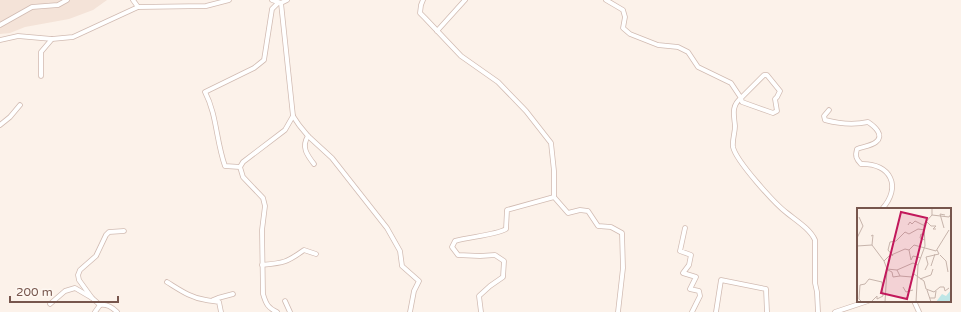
<svg xmlns="http://www.w3.org/2000/svg" width="961" height="312" font-family="'Varela Round',sans-serif">
  <style>
    .residential { fill: #f4e3d8 }
    .lines { fill: none; stroke-linecap: round; stroke-linejoin: round }
    .minor-casing { stroke: #d1bbb2; stroke-width: 5.5 }
    .minor { stroke: #fff; stroke-width: 4 }
    .inset-road { fill: none; stroke: #c7b4ab; stroke-width: 1 }
    .view { fill: #c2185b; fill-opacity: 0.15; stroke: #c2185b; stroke-width: 2 }
    .inset-edge { fill: none; stroke: #77564d; stroke-width: 2 }
  </style>
  <rect width="100%" height="100%" fill="#fcf2ea"/>
  <!-- residential -->
  <path class="residential" d="M 0,0 L 107,0 L 93,10 L 69,19 L 25,27 L 10,33 L 0,34 Z"/>
  <g class="lines">
    <defs>
      <g id="minor">
        <path d="M 133,0 L 138,7"/>
        <path d="M 272,0 L 281,3 L 287,0"/>
        <path d="M 423,0 L 421,5 L 420,13 L 425,18 L 461,56 L 498,82 L 526,111 L 551,143 L 554,171 L 554,197 L 568,213 L 580,210 L 588,211 L 598,226 L 611,227 L 622,233 L 623,268 L 618,312"/>
        <path d="M 606,0 L 623,10 L 625,17 L 623,28 L 630,34 L 658,45 L 678,47 L 688,52 L 698,67 L 731,83 L 741,98 C 731,106 734,115 735,126 C 735,133 732,140 733,147 C 736,161 775,204 787,213 C 797,221 810,229 815,240 L 815,283 L 817,292 L 818,312"/>
        <path d="M 281,3 L 293,116 L 299,125 L 308,136 L 332,158 L 387,228 L 400,251 L 402,266 L 419,281 L 414,291 L 410,312"/>
        <path d="M 0,25 L 32,7 L 58,5 L 67,0"/>
        <path d="M 437,31 L 465,0"/>
        <path d="M 0,40 L 18,36 L 52,39 L 73,37 L 138,7 L 206,6 L 229,0"/>
        <path d="M 764,75 L 767,75 L 780,91 L 777,97 L 775,99 L 777,111 L 773,113 L 742,102 L 741,98 Z"/>
        <path d="M 41,76 L 41,52 L 52,39"/>
        <path d="M 829,110 L 824,116 L 825,120 C 840,124 854,125 868,122 C 874,126 885,135 876,142 C 871,146 862,147 857,149 C 855,156 856,159 861,164 C 891,163 902,187 882,209"/>
        <path d="M 0,125 L 10,117 L 20,105"/>
        <path d="M 308,136 C 301,147 307,155 314,164"/>
        <path d="M 240,167 L 225,166 C 216,141 217,115 205,92 L 254,68 L 264,60 L 272,9 L 278,3"/>
        <path d="M 685,228 L 680,251 L 691,255 L 689,265 L 683,273 L 696,277 L 690,289 L 699,291 L 700,296 L 692,312"/>
        <path d="M 262,265 C 283,263 286,263 304,250 L 316,254"/>
        <path d="M 167,282 C 180,290 191,298 206,300 C 210,301 214,301 219,302 L 221,312"/>
        <path d="M 213,300 L 218,298 L 233,294"/>
        <path d="M 285,301 L 290,312"/>
        <path d="M 914,301 L 919,312"/>
        <path d="M 50,304 L 65,291 L 75,288 L 92,298"/>
        <path d="M 95,312 L 100,305"/>
        <path d="M 117,312 C 112,307 107,304 100,305 L 92,298 L 79,280 L 78,275 L 80,270 L 96,256 L 106,235 L 109,232 L 124,231"/>
        <path d="M 277,312 C 268,308 266,304 263,294 L 262,230 L 265,206 L 263,198 L 243,177 L 240,167 L 243,162 L 285,130 L 293,116"/>
        <path d="M 481,312 L 479,296 L 490,286 L 503,277 L 504,261 L 495,255 L 480,256 L 458,255 L 452,247 L 455,241 C 468,237 496,235 506,229 L 507,210 L 554,197"/>
        <path d="M 716,312 L 721,280 L 766,289 L 767,312"/>
        <path d="M 835,312 L 868,301"/>
      </g>
    </defs>
    <!-- minor casing -->
    <use href="#minor" class="minor-casing"/>
    <!-- minor -->
    <use href="#minor" class="minor"/>
  </g>
  <!-- overview -->
  <g transform="translate(857 208)">
    <rect width="94" height="94" fill="#fcf2ea"/>
    <path d="M 94,82 L 94,94 L 79,94 L 85,86 L 89,88 Z" fill="#bee6e6"/>
    <path class="inset-road" d="M 75,7 L 92,9 L 94,6M 70,14 L 74,18 L 79,18 L 76,21 L 79,21M 51,17 L 53,14 L 55,16 L 58,13 L 68,18M 87,20 L 83,6 L 88,7M 67,27 L 64,26 L 63,30 L 68,32M 14,28 L 16,27 L 15,37M 0,30 L 6,18 L 2,9M 0,38 L 15,37 L 27,53 L 32,48 L 48,41 L 52,42 L 57,37 L 79,43 L 92,22M 52,42 L 54,52 L 56,48 L 64,50M 83,47 L 89,53 L 91,64M 36,48 L 31,42 L 33,34 L 39,33 L 48,24 L 52,26 L 61,21 L 68,22M 27,53 L 30,61 L 28,94M 74,58 L 78,46M 30,61 L 40,62 L 56,55 L 61,57M 31,62 L 35,64 L 36,69 L 43,68M 40,62 L 43,68 L 55,69 L 57,66 L 67,73 L 69,81 L 77,84 L 83,79 L 87,79 L 88,83 L 92,80M 68,62 L 71,56 L 69,49 L 82,46 L 80,42M 63,71 L 74,67 L 76,61M 46,79 L 49,84 L 56,82M 70,82 L 74,94M 73,90 L 78,90 L 79,83M 5,94 L 2,91 L 3,77 L 8,76 L 12,71 L 25,74M 14,94 L 20,88 L 20,91 L 26,88 L 25,74M 59,94 L 61,57 L 68,38 L 67,16 L 75,7 L 75,0"/>
    <path class="view" d="M 44,4 L 70,10 L 50,91 L 24,85 Z"/>
    <rect width="94" height="94" class="inset-edge"/>
  </g>
  <!-- scale -->
  <path d="M10 296v6h108v-6" fill="none" stroke="#77564d" stroke-width="2"/>
  <text x="16" y="296" font-size="12" fill="#77564d" stroke="#fef7f1" stroke-width="3" paint-order="stroke">200 m</text>
</svg>
